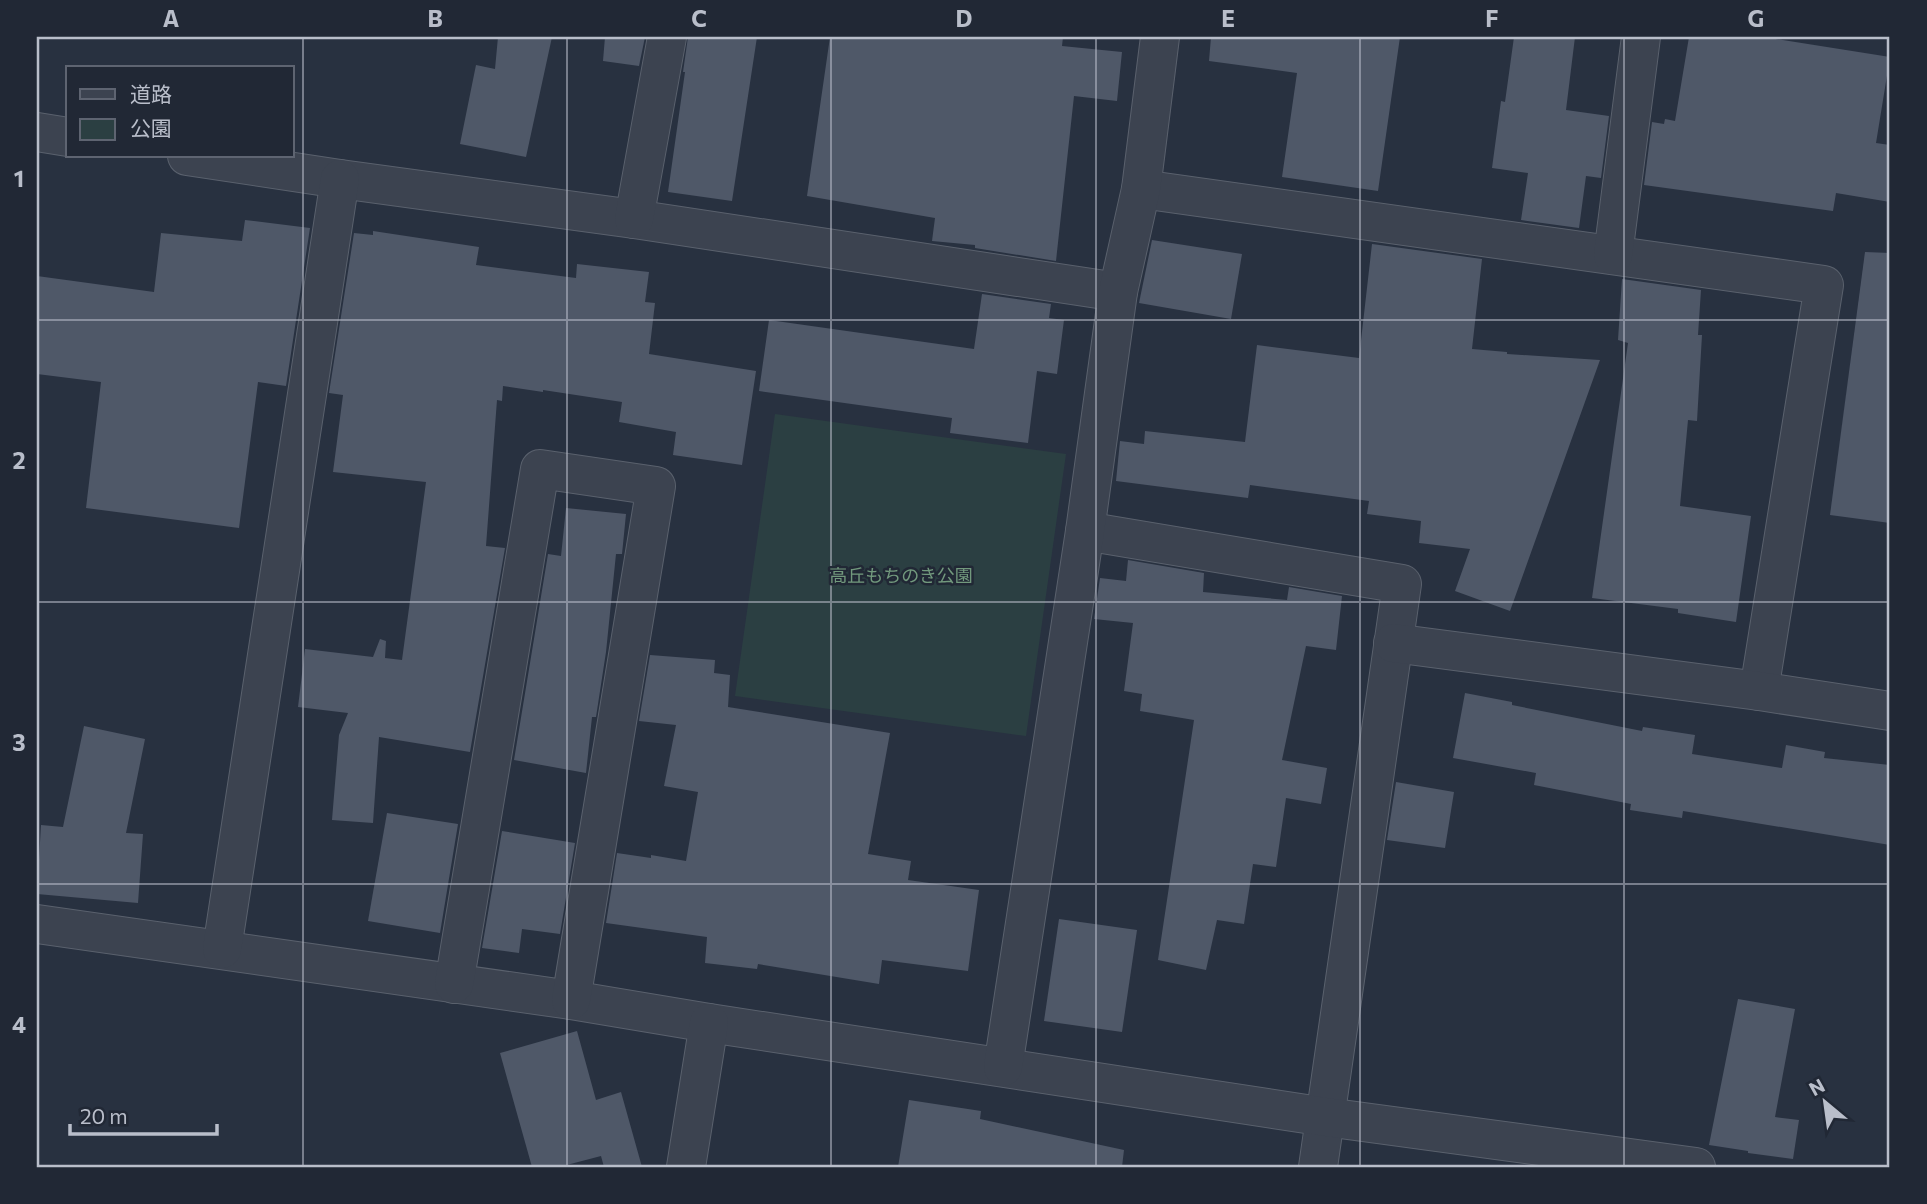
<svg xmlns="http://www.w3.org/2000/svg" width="1927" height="1204" font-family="Commissioner,'Noto Sans JP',sans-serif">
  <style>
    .green { fill: #2b3f42 }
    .building { fill: #4f5868 }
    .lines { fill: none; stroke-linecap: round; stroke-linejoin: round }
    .street-casing { stroke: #5a616d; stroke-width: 40 }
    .street { stroke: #3c4350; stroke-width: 38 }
    .grid { fill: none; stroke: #b9beca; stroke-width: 2; stroke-opacity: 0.55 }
    .labels { text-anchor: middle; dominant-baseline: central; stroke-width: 5; stroke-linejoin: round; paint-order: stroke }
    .park-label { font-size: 18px; fill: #72997d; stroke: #212835 }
    .neatline { fill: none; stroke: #b9beca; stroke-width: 2.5 }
    .grid-label { font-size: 23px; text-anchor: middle; font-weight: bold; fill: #b9beca }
  </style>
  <rect width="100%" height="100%" fill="#283140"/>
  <!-- green -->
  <path class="green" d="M 775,414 L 1066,454 L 1026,736 L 735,696 Z"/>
  <!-- building -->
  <g class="building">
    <path d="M 498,37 L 552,37 L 526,157 L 460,144 L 476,65 L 495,69 Z"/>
    <path d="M 605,37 L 645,37 L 639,66 L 603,61 Z"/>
    <path d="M 688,37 L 757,37 L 732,201 L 668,192 L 685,72 L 683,72 Z"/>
    <path d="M 830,37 L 1063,37 L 1062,46 L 1122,52 L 1117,101 L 1074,96 L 1056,261 L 975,248 L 975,245 L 932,241 L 935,218 L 807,196 Z"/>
    <path d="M 1211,37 L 1400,37 L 1378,191 L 1282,177 L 1297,73 L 1209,61 Z"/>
    <path d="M 1514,37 L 1575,37 L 1566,110 L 1609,116 L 1601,178 L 1586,176 L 1579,228 L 1521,220 L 1528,173 L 1492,168 L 1501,101 L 1505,102 Z"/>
    <path d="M 1689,37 L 1763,37 L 1890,57 L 1876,143 L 1890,145 L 1890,202 L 1836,193 L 1833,211 L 1644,185 L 1652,122 L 1664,124 L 1665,119 L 1675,121 Z"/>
    <path d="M 245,220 L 310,228 L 286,386 L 258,382 L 239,528 L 86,508 L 101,382 L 37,374 L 37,276 L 154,292 L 161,233 L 242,241 Z"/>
    <path d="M 373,231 L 479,247 L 476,265 L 576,278 L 577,264 L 649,272 L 645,302 L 655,303 L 649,354 L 756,371 L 742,465 L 673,455 L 676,432 L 619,422 L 622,402 L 543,390 L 543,392 L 503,386 L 502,401 L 497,400 L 486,546 L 505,548 L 470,752 L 379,737 L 373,823 L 332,820 L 339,735 L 348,713 L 298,707 L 305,649 L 373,657 L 380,639 L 386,641 L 385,658 L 402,660 L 426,482 L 333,472 L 343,395 L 329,393 L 354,233 L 373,235 Z"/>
    <path d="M 1152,240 L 1242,254 L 1231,319 L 1139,303 Z"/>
    <path d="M 1372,244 L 1482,259 L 1472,349 L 1507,352 L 1507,354 L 1600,360 L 1510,611 L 1455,591 L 1470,549 L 1419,543 L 1421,521 L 1367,514 L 1369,501 L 1250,485 L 1248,498 L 1116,481 L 1120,441 L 1144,444 L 1145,431 L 1245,442 L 1257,345 L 1359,358 Z"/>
    <path d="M 1865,252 L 1890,253 L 1890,523 L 1830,515 Z"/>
    <path d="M 1622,279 L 1701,290 L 1698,335 L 1702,335 L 1697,421 L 1688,420 L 1680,506 L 1751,516 L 1736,622 L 1678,613 L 1678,609 L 1592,598 L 1628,343 L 1618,340 Z"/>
    <path d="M 982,294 L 1051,304 L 1049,318 L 1064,320 L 1057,374 L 1037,371 L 1028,443 L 950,433 L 952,418 L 759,391 L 769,320 L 974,349 Z"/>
    <path d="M 566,508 L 626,514 L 622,554 L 616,554 L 606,652 L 596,717 L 592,717 L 586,773 L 514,760 L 548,554 L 561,556 Z"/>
    <path d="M 1128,560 L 1204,573 L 1203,592 L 1287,600 L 1289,587 L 1342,596 L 1336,650 L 1306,646 L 1282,760 L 1327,768 L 1321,804 L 1286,798 L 1276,867 L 1253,864 L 1244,924 L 1217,920 L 1206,970 L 1158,960 L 1194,720 L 1140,711 L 1142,694 L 1124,691 L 1133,623 L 1094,619 L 1100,578 L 1126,581 Z"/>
    <path d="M 650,655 L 715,660 L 714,673 L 730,675 L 728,707 L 890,733 L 868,854 L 911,861 L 908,880 L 979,890 L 968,971 L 882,960 L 879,984 L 758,964 L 757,969 L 705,963 L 707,937 L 606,923 L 617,853 L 651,858 L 651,855 L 686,861 L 698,792 L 664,786 L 676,725 L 639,721 Z"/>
    <path d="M 1465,693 L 1512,702 L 1512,705 L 1642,731 L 1643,727 L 1695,735 L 1692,754 L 1782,768 L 1786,745 L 1825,752 L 1824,758 L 1890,765 L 1890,845 L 1683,811 L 1682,818 L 1630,810 L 1631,804 L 1534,785 L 1536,773 L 1453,758 Z"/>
    <path d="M 84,726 L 145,739 L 126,833 L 143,834 L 138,903 L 37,894 L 41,825 L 63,827 Z"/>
    <path d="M 1396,782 L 1454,792 L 1445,848 L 1387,840 Z"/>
    <path d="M 387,813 L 458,824 L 440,933 L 368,921 Z"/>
    <path d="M 502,831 L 575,843 L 560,934 L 522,929 L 519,953 L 482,948 Z"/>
    <path d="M 1059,919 L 1137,930 L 1122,1032 L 1044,1021 Z"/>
    <path d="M 1738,999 L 1795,1009 L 1775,1117 L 1799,1120 L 1793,1159 L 1748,1153 L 1748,1151 L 1709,1145 Z"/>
    <path d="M 577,1031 L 596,1100 L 621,1092 L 642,1167 L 604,1167 L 601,1156 L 559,1167 L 532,1167 L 500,1053 Z"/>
    <path d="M 909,1100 L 981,1111 L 980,1119 L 1124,1150 L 1122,1167 L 898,1167 Z"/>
  </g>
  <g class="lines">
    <defs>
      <g id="street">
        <path d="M 37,132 L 68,137"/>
        <path d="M 187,156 L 340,179 L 634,219 L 1118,292"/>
        <path d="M 1141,189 L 1824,285 L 1759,691"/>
        <path d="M 634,219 L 667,37"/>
        <path d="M 1613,255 L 1641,37"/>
        <path d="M 1085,531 L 1402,584 L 1318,1167"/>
        <path d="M 1393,643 L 1759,691 L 1890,711"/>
        <path d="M 37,924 L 571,1000 L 709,1023 L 1326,1117 L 1696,1167"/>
        <path d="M 222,949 L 340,179"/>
        <path d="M 454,984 L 540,469 L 656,486 L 571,1000"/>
        <path d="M 1003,1067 L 1085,531 L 1118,292 L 1141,189 L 1160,37"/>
        <path d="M 686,1167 L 709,1023"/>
      </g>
    </defs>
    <!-- street casing -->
    <use href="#street" class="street-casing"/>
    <!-- street -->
    <use href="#street" class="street"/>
  </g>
  <!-- grid -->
  <path class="grid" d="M 303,37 L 303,1167M 567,37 L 567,1167M 831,37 L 831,1167M 1096,37 L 1096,1167M 1360,37 L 1360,1167M 1624,37 L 1624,1167M 37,320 L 1890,320M 37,602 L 1890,602M 37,884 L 1890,884"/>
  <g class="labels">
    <!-- park labels -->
    <g class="park-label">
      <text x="901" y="575">高丘もちのき公園</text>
    </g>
  </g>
  <!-- border -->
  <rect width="1927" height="1204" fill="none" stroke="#212835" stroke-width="77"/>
  <!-- legend -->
  <rect x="66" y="66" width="228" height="91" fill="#212835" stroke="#5e6471" stroke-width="2"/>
  <rect x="80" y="89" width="35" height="10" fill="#3c4350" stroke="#5e6471" stroke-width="2"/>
  <text x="130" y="102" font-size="21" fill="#b9beca">道路</text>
  <rect x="80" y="119" width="35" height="21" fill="#2b3f42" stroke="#5e6471" stroke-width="2"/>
  <text x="130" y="136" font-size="21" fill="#b9beca">公園</text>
  <!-- north arrow -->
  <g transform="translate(1825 1102) rotate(331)" stroke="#212835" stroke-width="5" paint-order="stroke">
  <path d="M0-5L12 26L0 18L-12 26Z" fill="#b9beca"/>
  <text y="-10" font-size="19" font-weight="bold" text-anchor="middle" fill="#b9beca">N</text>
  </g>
  <!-- scale -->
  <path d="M70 1124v10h147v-10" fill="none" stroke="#b9beca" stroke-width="3.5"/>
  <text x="80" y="1124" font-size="21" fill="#b9beca" stroke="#212835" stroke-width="5" paint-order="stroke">20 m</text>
  <rect x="38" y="38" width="1850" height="1128" class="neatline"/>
  <g class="grid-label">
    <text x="171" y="27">A</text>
    <text x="435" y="27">B</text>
    <text x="699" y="27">C</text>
    <text x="964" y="27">D</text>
    <text x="1228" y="27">E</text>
    <text x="1492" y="27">F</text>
    <text x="1756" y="27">G</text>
    <text x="19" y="187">1</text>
    <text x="19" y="469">2</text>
    <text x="19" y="751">3</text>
    <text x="19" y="1033">4</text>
  </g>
</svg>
